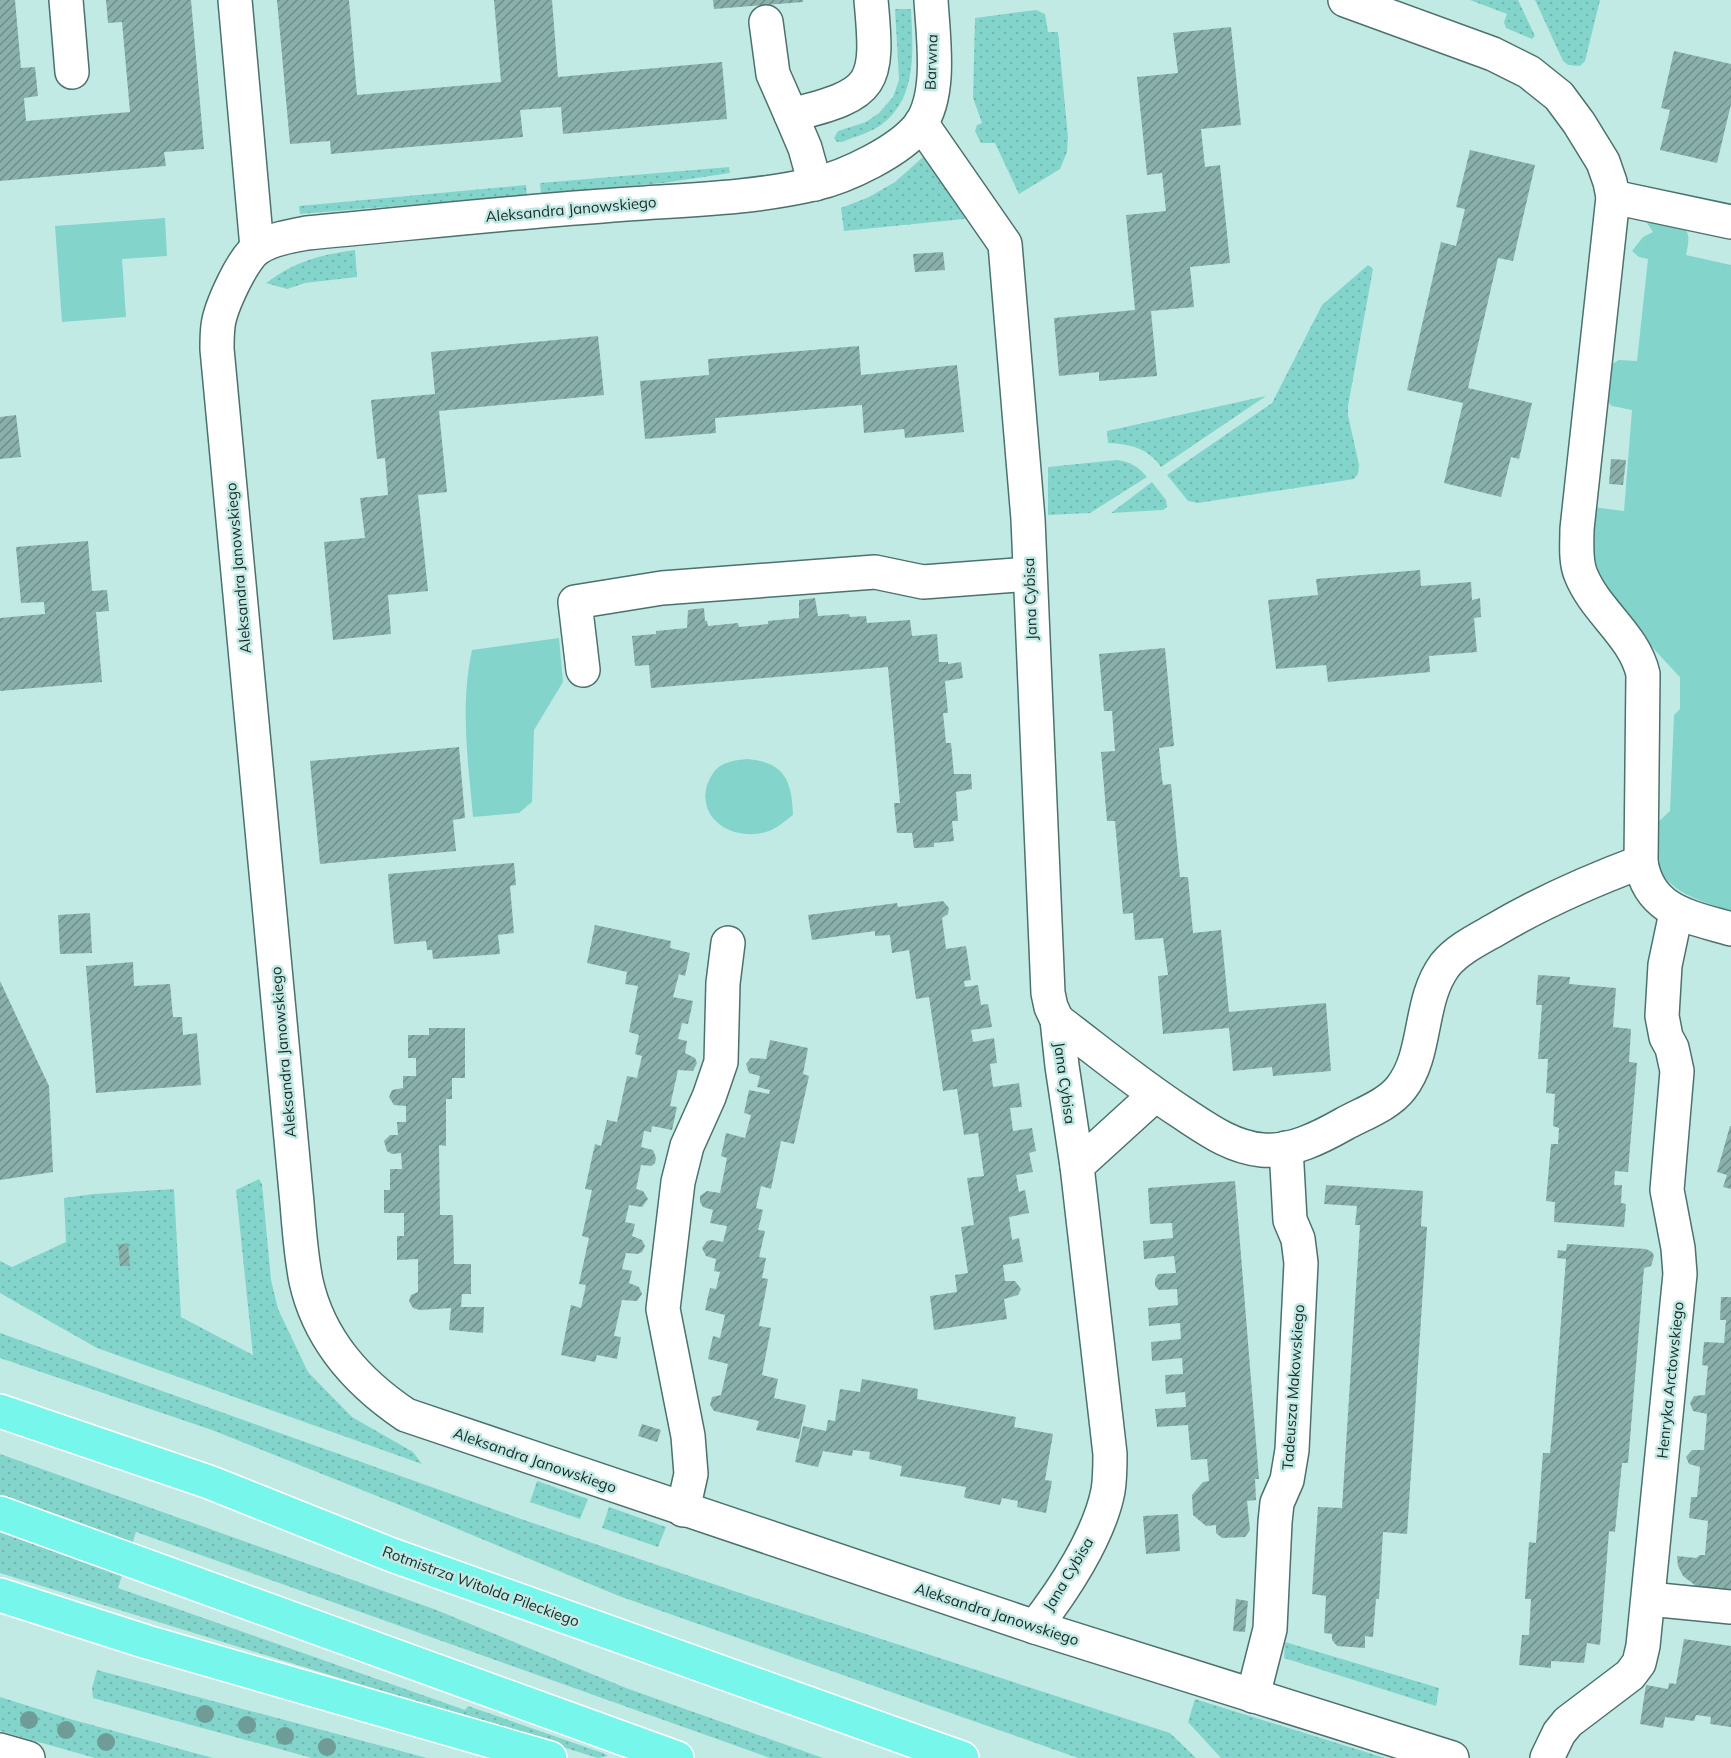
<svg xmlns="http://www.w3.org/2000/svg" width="1731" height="1758" font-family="Mulish,sans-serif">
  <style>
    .grass { fill: url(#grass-dots) }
    .park { fill: #83d5cc }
    .building { fill: url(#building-hatch) }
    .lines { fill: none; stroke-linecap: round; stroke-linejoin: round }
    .minor-casing { stroke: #4d716d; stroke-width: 36 }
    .major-casing { stroke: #fff; stroke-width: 36 }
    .minor { stroke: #fff; stroke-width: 33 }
    .major { stroke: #77f6ec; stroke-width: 33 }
    .tree { fill: #709c97 }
    .labels { text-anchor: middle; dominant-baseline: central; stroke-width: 5; stroke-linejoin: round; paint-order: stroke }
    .street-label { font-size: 15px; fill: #192927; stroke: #c2eae5 }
  </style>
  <defs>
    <pattern id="grass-dots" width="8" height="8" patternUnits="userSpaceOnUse" patternTransform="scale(1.5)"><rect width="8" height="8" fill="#83d5cc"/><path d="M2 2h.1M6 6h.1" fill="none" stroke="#71b7af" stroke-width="1.8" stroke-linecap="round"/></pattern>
    <pattern id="building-hatch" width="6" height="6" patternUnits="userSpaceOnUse" patternTransform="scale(1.5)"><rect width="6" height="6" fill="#89b0ab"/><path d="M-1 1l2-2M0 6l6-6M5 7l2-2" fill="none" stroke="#6f8f8b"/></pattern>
  </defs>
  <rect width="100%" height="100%" fill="#c2eae5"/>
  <!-- grass -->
  <g class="grass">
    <path d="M 1470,0 L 1518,0 L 1535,36 L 1532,39 L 1506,28 L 1504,22 L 1507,14 Z"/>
    <path d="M 1535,0 L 1600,0 L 1585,61 L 1580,66 L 1568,65 L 1563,61 Z"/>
    <path d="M 895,9 L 911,9 C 913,50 918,98 881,125 C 870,133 854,137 842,142 L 837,142 L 834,138 L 838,131 L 866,122 L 879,113 L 893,97 L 899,80 Z"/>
    <path d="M 1036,10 L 1045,14 L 1048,32 L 1058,32 L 1068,137 L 1067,152 L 1060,169 L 1019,194 L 995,143 L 981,143 L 975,131 L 977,125 L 982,123 L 973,98 L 975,18 Z"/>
    <path d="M 923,157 L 930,157 L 968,215 L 964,219 L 844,231 L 841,208 L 869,197 L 895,182 Z"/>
    <path d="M 729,167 L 730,173 L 663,183 L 541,194 L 540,183 Z"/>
    <path d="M 526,185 L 527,195 L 300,214 L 299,206 Z"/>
    <path d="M 355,250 L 357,277 L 305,283 L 287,289 L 266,283 C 296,261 319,255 355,250 Z"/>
    <path d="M 1368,265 L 1373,269 L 1348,406 L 1348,415 L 1359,465 L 1358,474 L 1354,479 L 1198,503 L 1188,501 L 1167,475 L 1272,403 L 1322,305 Z"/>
    <path d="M 1266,396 L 1161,467 C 1148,448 1130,444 1108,443 L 1107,431 Z"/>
    <path d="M 1117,460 C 1130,462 1138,466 1147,477 L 1090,513 L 1048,515 L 1048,467 Z"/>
    <path d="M 1152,482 L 1166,500 L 1167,507 L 1163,510 L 1111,513 Z"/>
    <path d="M 259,1179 L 262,1184 L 271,1280 L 278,1309 L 308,1372 L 352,1417 L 413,1452 L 422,1464 L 97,1348 L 0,1293 L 0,1261 L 12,1267 L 66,1242 L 64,1198 L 94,1194 L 174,1189 L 181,1317 L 253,1355 L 236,1190 Z"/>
    <path d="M 0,1333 L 521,1519 L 752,1597 L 1170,1733 L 1196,1758 L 1078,1758 L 619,1596 L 412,1510 L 212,1430 L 0,1358 Z"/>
    <path d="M 0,1454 L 434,1609 L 626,1688 L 823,1758 L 770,1758 L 136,1532 L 118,1588 L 465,1710 L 468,1706 L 603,1753 L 608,1756 L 598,1758 L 0,1573 Z"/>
    <path d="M 537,1481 L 588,1499 L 580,1519 L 530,1502 Z"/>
    <path d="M 609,1507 L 666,1527 L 658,1547 L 602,1528 Z"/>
    <path d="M 1285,1642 L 1439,1688 L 1436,1706 L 1284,1658 Z"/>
    <path d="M 97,1670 L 427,1758 L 312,1758 L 93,1698 L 92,1688 Z"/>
    <path d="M 0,1697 L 70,1719 L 213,1758 L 95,1758 L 0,1731 Z"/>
    <path d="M 1195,1699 L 1385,1758 L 1221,1758 L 1188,1722 Z"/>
  </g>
  <!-- park -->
  <g class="park">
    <path d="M 165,218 L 167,256 L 122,259 L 126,317 L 62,322 L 55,226 Z"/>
    <path d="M 1662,221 C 1688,228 1692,228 1686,255 L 1731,265 L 1731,911 C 1704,902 1662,892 1657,859 C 1655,848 1656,836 1655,825 L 1670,811 L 1674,715 L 1680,709 L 1680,677 C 1652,646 1592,588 1591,544 C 1590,532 1593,519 1593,507 L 1624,511 L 1632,410 L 1612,406 L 1606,400 L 1610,365 L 1619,360 L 1637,361 L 1648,259 L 1639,257 L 1632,251 L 1643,237 L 1653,232 L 1647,223 Z"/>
    <path d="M 559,638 L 563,682 L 534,730 L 532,802 L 519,813 L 473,817 C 468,762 460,705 472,650 Z"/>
    <path d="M 747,759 C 784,762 792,780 793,815 C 785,821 776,829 766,832 C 735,841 697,821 707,785 C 710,778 713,771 720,766 C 728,761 737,760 747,759 Z"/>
  </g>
  <!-- building -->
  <g class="building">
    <path d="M 0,0 L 15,0 L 21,68 L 35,67 L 38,96 L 24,98 L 26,121 L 130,112 L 122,22 L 108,23 L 106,0 L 191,0 L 204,149 L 164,152 L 166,166 L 0,181 Z"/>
    <path d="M 277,0 L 349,0 L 357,95 L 501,82 L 494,0 L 552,0 L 558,77 L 722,62 L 727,119 L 563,134 L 561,107 L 520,110 L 523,137 L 331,154 L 330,141 L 290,144 Z"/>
    <path d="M 713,0 L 803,0 L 803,2 L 714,9 Z"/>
    <path d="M 1231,27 L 1241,125 L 1201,129 L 1205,167 L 1220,165 L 1230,263 L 1190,267 L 1194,307 L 1151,311 L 1157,376 L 1099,381 L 1099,372 L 1059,376 L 1054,318 L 1135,310 L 1126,215 L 1166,211 L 1162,173 L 1147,175 L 1137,77 L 1178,73 L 1173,33 Z"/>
    <path d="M 1674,51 L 1731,64 L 1731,104 L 1717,163 L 1660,150 L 1670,110 L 1661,108 Z"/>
    <path d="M 1470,150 L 1535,165 L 1513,261 L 1498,258 L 1468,388 L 1532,403 L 1519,459 L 1511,457 L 1501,497 L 1444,483 L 1463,403 L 1407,390 L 1441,242 L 1456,246 L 1465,209 L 1456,207 Z"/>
    <path d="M 943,252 L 945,270 L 915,272 L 913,254 Z"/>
    <path d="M 598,336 L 604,395 L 439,411 L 447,492 L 418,495 L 428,591 L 388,595 L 391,634 L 333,640 L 324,542 L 365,538 L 360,498 L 388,495 L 385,458 L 377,459 L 371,400 L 435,394 L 431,352 Z"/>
    <path d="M 859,346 L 861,375 L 957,365 L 964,432 L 905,438 L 904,429 L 864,433 L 862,405 L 715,418 L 716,433 L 645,439 L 640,381 L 709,375 L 708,359 Z"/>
    <path d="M 16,415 L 21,457 L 0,459 L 0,417 Z"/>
    <path d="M 1611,459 L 1626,460 L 1623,485 L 1609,484 Z"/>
    <path d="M 88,541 L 92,591 L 107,590 L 109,611 L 96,612 L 102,682 L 0,691 L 0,618 L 45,614 L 44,602 L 21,603 L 16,547 Z"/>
    <path d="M 1420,570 L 1421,586 L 1471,582 L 1472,600 L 1480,598 L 1481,617 L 1474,618 L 1477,652 L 1429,656 L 1430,672 L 1328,682 L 1326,665 L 1276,669 L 1268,600 L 1318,595 L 1316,579 Z"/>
    <path d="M 815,598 L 818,616 L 849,614 L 850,617 L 866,616 L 867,623 L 910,620 L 912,636 L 937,634 L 939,662 L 948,662 L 948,664 L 961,662 L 963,678 L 945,681 L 948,713 L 943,713 L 946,743 L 951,743 L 954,774 L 971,774 L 972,789 L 956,792 L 958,821 L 952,821 L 954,841 L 934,843 L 934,847 L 914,848 L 912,833 L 897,833 L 894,803 L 900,803 L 888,667 L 651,688 L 649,665 L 635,666 L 632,636 L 656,634 L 656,631 L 687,628 L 688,610 L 704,608 L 705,621 L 707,621 L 708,626 L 738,623 L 739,627 L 768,624 L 768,621 L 799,618 L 799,600 Z"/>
    <path d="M 1165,648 L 1174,746 L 1159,748 L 1162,779 L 1163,785 L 1171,784 L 1180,877 L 1188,877 L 1193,933 L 1221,930 L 1229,1012 L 1326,1003 L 1331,1071 L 1273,1076 L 1272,1067 L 1233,1071 L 1229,1028 L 1163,1034 L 1158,976 L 1168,975 L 1163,938 L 1135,940 L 1133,913 L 1123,914 L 1115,821 L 1107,821 L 1101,752 L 1115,751 L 1112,711 L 1104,711 L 1099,654 Z"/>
    <path d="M 459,747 L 465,818 L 453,820 L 456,851 L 320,864 L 310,761 Z"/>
    <path d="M 514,863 L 516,885 L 510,886 L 514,933 L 498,935 L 500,954 L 433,959 L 432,950 L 427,950 L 426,941 L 394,944 L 388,874 Z"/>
    <path d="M 943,901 L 949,908 L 948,914 L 942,918 L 946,949 L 966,946 L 971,980 L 964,981 L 965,987 L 978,985 L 981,1005 L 988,1004 L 992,1027 L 971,1030 L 973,1042 L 994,1038 L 997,1063 L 990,1064 L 993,1087 L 1019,1083 L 1022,1107 L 1010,1108 L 1013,1131 L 1032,1128 L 1036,1151 L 1029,1153 L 1033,1172 L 1016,1175 L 1019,1192 L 1025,1190 L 1029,1213 L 1009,1217 L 1012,1240 L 1019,1238 L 1023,1262 L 1003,1265 L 1005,1281 L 1015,1281 L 1021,1289 L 1018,1295 L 1004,1299 L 1007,1319 L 934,1330 L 930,1296 L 957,1292 L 955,1275 L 968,1273 L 961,1227 L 974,1225 L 967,1178 L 984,1176 L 978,1133 L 964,1135 L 957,1089 L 943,1091 L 929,997 L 916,999 L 909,950 L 892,953 L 890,935 L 875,936 L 875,931 L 812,940 L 808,915 L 897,903 L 898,907 Z"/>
    <path d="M 90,913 L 92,953 L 60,954 L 58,915 Z"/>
    <path d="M 595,925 L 671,941 L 670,948 L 690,953 L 685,976 L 679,974 L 673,997 L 693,1001 L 688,1024 L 682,1023 L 678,1039 L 687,1041 L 685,1053 L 695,1058 L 697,1063 L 693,1071 L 678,1070 L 670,1106 L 677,1107 L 672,1130 L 652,1126 L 651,1132 L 644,1131 L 641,1147 L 653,1150 L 656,1158 L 655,1163 L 651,1166 L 641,1165 L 636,1189 L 643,1191 L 648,1199 L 642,1207 L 629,1205 L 625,1222 L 635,1224 L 632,1236 L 642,1240 L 645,1246 L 642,1252 L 638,1254 L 626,1253 L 622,1269 L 632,1271 L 629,1283 L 639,1287 L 642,1294 L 637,1301 L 622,1300 L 614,1336 L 621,1337 L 617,1359 L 597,1355 L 595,1362 L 561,1355 L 571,1305 L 581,1308 L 586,1285 L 579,1284 L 589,1238 L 582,1236 L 592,1190 L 585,1189 L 595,1144 L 601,1146 L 607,1120 L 617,1122 L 627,1076 L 637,1078 L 642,1056 L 635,1054 L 639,1035 L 629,1032 L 638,986 L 625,984 L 627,972 L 587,963 Z"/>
    <path d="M 133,962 L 134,986 L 170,984 L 173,1017 L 182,1017 L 183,1035 L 197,1033 L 201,1085 L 96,1093 L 86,966 Z"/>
    <path d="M 1538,975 L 1570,977 L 1569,984 L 1616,988 L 1613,1027 L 1631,1029 L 1629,1062 L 1637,1063 L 1628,1172 L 1615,1171 L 1614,1185 L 1622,1185 L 1621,1203 L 1626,1204 L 1624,1227 L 1554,1222 L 1555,1202 L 1546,1201 L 1551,1144 L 1558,1144 L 1559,1128 L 1553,1126 L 1555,1094 L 1546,1093 L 1548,1059 L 1538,1059 L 1542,1005 L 1536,1005 Z"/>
    <path d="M 0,981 L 49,1086 L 53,1172 L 0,1180 Z"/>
    <path d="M 429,1028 L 465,1028 L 465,1078 L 452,1078 L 452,1099 L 446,1099 L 446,1146 L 439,1145 L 440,1215 L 453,1215 L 454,1264 L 471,1264 L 471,1294 L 462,1294 L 461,1307 L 484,1307 L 483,1333 L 449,1330 L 451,1308 L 420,1310 L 413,1308 L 409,1301 L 411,1295 L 418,1292 L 418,1259 L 397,1260 L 397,1236 L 404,1236 L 404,1213 L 384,1213 L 384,1190 L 390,1190 L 390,1169 L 402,1169 L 401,1153 L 392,1154 L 387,1151 L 384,1141 L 390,1135 L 398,1135 L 397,1122 L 406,1122 L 406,1106 L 394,1105 L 389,1097 L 392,1090 L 403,1088 L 403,1076 L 416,1076 L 416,1058 L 408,1058 L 408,1035 L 429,1035 Z"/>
    <path d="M 770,1040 L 808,1048 L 803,1074 L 809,1076 L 794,1144 L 781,1141 L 771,1189 L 761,1186 L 756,1208 L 763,1210 L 758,1230 L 765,1231 L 759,1257 L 766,1258 L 762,1278 L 768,1279 L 759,1326 L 771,1328 L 762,1375 L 778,1379 L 774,1398 L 806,1405 L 799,1439 L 756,1430 L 759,1421 L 714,1411 L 710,1405 L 712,1397 L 721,1395 L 728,1364 L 708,1359 L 713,1336 L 720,1338 L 725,1315 L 705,1310 L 710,1288 L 716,1289 L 720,1272 L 714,1271 L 716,1259 L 706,1256 L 702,1248 L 707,1241 L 712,1240 L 723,1242 L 727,1226 L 710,1223 L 713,1210 L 703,1207 L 700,1202 L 700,1196 L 707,1191 L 720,1193 L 727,1158 L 721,1156 L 726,1133 L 745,1138 L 751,1115 L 744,1113 L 749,1090 L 769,1094 L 770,1090 L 757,1087 L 760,1076 L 749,1073 L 746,1064 L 751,1058 L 766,1059 Z"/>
    <path d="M 1730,1126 L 1731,1126 L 1731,1189 L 1723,1187 L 1727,1175 L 1717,1172 Z"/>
    <path d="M 1235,1181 L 1259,1479 L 1255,1479 L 1256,1500 L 1247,1501 L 1250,1530 L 1245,1537 L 1222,1538 L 1216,1533 L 1216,1525 L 1206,1526 L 1193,1515 L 1192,1495 L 1203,1482 L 1209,1481 L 1207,1459 L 1191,1460 L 1188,1425 L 1157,1427 L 1155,1409 L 1186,1407 L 1185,1392 L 1166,1394 L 1165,1375 L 1183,1374 L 1182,1358 L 1152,1361 L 1151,1342 L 1181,1339 L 1180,1323 L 1149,1326 L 1148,1308 L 1178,1305 L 1177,1289 L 1159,1290 L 1155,1286 L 1155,1279 L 1158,1274 L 1176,1273 L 1174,1256 L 1144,1259 L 1143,1241 L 1173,1238 L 1172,1223 L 1150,1224 L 1148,1188 Z"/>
    <path d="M 1326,1185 L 1423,1191 L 1421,1226 L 1427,1227 L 1407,1534 L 1383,1532 L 1379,1599 L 1376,1599 L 1373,1637 L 1365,1636 L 1365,1648 L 1337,1646 L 1332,1640 L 1332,1634 L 1324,1633 L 1326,1596 L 1312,1594 L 1318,1507 L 1342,1508 L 1360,1225 L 1355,1225 L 1357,1206 L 1324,1204 Z"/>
    <path d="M 128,1243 L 130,1266 L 120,1266 L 118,1245 Z"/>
    <path d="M 1567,1244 L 1646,1249 L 1652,1252 L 1654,1256 L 1651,1266 L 1644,1268 L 1628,1463 L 1622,1463 L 1615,1532 L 1609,1531 L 1600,1645 L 1587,1643 L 1584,1663 L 1551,1661 L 1551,1668 L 1519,1665 L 1522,1635 L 1529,1635 L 1531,1599 L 1525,1599 L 1529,1542 L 1536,1543 L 1543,1453 L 1550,1453 L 1553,1421 L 1566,1259 L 1557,1258 L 1558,1250 L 1566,1251 Z"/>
    <path d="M 1721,1297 L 1731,1297 L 1731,1591 L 1696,1586 L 1683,1576 L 1678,1566 L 1677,1556 L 1696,1558 L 1700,1555 L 1705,1555 L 1708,1521 L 1689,1518 L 1691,1497 L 1697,1497 L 1700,1467 L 1689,1464 L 1686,1457 L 1692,1450 L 1704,1450 L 1707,1414 L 1693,1411 L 1690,1403 L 1694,1396 L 1705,1395 L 1708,1366 L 1702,1365 L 1704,1342 L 1724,1343 L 1726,1320 L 1720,1320 Z"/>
    <path d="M 862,1379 L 918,1389 L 917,1399 L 1016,1417 L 1014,1427 L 1053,1434 L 1045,1480 L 1052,1481 L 1046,1513 L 1017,1507 L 1018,1501 L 1002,1498 L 1000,1505 L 966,1498 L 964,1497 L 966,1487 L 900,1476 L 902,1466 L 869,1459 L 870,1452 L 853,1450 L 852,1456 L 823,1451 L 818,1467 L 795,1462 L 803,1426 L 826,1431 L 828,1420 L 835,1421 L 840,1389 L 860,1392 Z"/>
    <path d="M 642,1424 L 661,1430 L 657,1442 L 638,1436 Z"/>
    <path d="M 1178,1514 L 1180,1551 L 1146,1554 L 1143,1516 Z"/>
    <path d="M 1236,1599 L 1248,1601 L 1245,1632 L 1233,1631 Z"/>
    <path d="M 1684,1639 L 1731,1646 L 1731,1727 L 1710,1724 L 1711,1717 L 1696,1715 L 1694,1721 L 1665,1717 L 1663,1728 L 1640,1724 L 1646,1685 L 1668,1689 L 1669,1683 L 1676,1684 Z"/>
  </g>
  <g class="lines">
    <defs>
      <g id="minor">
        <path d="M 66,0 L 72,72"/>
        <path d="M 235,0 L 257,248"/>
        <path d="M 931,0 C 933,36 942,94 920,125 C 900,151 846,177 814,184 C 746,200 671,200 602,206 C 503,213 405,224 307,233 C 291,236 272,239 258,248 C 243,257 220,308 218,326 C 217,334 217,342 217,349 L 297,1203 C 299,1229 301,1256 306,1281 C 319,1340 357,1382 406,1415 L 1035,1627 L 1452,1758"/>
        <path d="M 1345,0 L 1493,54 L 1529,72 L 1559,96 L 1579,123 L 1603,162 L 1610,182 L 1613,197 L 1577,529 C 1577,544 1575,561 1581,575 C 1596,612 1634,635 1643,674 L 1641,862 C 1649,912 1691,917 1731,929"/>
        <path d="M 766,22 L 773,74 L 791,115"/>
        <path d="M 921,123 L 1005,244 L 1028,519 L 1048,993 L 1051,1007 L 1057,1020 L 1062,1066 L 1077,1166 L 1110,1454 C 1110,1466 1110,1479 1108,1491 C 1099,1537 1063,1591 1035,1627"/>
        <path d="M 815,184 L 805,148 L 791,115 C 876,94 879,85 871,0"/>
        <path d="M 1613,197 L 1731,222"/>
        <path d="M 583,670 L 575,602 L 662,588 L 875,572 L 923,582 L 1029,574"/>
        <path d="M 1057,1020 C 1098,1051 1138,1084 1181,1112 C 1207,1129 1231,1147 1262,1150 C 1290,1153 1321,1137 1344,1124 C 1362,1114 1388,1105 1401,1088 C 1428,1054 1418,1001 1445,965 C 1457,950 1477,940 1493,931 C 1540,903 1590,881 1641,862"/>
        <path d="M 1077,1166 L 1155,1095"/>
        <path d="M 683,1510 L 691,1474 L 688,1436 L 663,1309 L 678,1182 L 687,1146 L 709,1097 L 721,1062 L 723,983 L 728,943"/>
        <path d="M 1649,1599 L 1731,1607"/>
        <path d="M 1253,1696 L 1270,1629 L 1275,1522 L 1277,1503 L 1287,1480 L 1292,1450 L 1301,1263 L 1298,1239 L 1290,1220 L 1286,1148"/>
        <path d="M 0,1750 L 28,1758"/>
        <path d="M 1547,1758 L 1559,1733 L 1568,1722 L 1630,1675 L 1639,1663 L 1643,1646 L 1680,1274 L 1678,1248 L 1667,1190 L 1677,1071 L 1672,1048 L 1666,1037 L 1662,1016 L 1665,965 L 1676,913"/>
      </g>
      <g id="major">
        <path d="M 0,1411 L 209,1482 L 392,1555 L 962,1758"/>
        <path d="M 0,1513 L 677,1758"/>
        <path d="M 0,1595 L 147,1642 L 550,1758"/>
      </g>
    </defs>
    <!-- minor casing -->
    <use href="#minor" class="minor-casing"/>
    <!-- major casing -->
    <use href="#major" class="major-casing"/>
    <!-- minor -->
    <use href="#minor" class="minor"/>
    <!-- major -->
    <use href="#major" class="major"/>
  </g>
  <!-- trees -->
  <g class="tree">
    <circle cx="205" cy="1714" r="9"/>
    <circle cx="29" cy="1720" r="9"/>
    <circle cx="247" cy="1725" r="9"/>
    <circle cx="66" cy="1730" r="9"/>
    <circle cx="285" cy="1736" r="9"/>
    <circle cx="106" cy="1742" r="9"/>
    <circle cx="327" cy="1747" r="9"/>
  </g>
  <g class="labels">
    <!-- street labels -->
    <g class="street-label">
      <text transform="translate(931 62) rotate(-88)">Barwna</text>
      <text transform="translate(571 209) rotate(-5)">Aleksandra Janowskiego</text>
      <text transform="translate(238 568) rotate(-95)">Aleksandra Janowskiego</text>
      <text transform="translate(1030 599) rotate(-92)">Jana Cybisa</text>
      <text transform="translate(283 1052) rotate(-95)">Aleksandra Janowskiego</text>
      <text transform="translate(1065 1083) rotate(82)">Jana Cybisa</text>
      <text transform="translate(1670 1380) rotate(-84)">Henryka Arctowskiego</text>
      <text transform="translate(1293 1387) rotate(-86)">Tadeusza Makowskiego</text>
      <text transform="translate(535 1460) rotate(19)">Aleksandra Janowskiego</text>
      <text transform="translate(1068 1574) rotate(-59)">Jana Cybisa</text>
      <text transform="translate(481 1586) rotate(20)">Rotmistrza Witolda Pileckiego</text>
      <text transform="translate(997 1614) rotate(18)">Aleksandra Janowskiego</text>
    </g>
  </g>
</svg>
